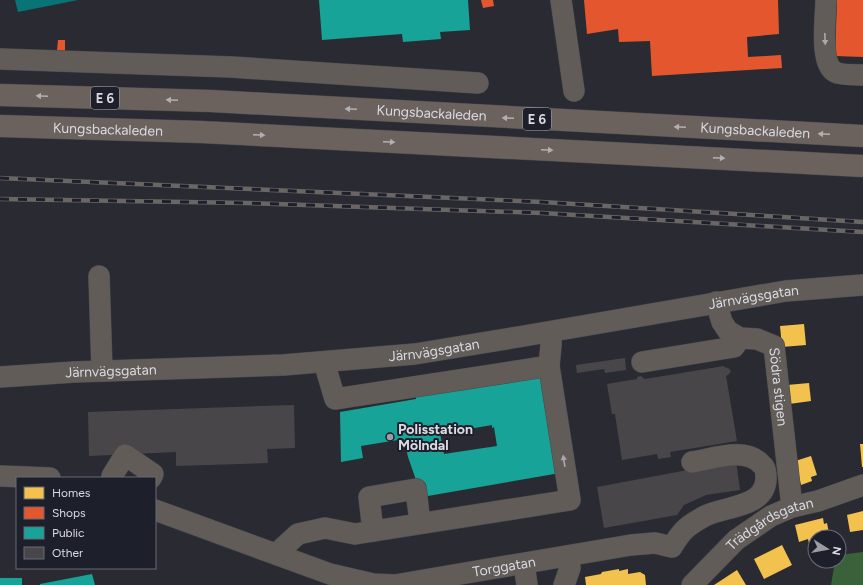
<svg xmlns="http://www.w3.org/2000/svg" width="863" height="585" font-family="Figtree,sans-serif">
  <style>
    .forest { fill: #3a6139 }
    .water { fill: #087477 }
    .homes { fill: #f2c14e }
    .shops { fill: #e4572e }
    .public { fill: #17a398; fill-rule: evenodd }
    .building { fill: #484649 }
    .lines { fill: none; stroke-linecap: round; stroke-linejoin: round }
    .minor-casing { stroke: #47484d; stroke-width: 22 }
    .highway-casing { stroke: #47484d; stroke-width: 23 }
    .minor { stroke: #625c58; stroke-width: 21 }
    .highway { stroke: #6b625e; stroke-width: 22 }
    .rail-casing { stroke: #6b6666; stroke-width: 4.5 }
    .rail { stroke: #1d1f2b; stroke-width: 3; stroke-dasharray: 9; stroke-linecap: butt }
    .oneway { fill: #a9a8ab }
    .oneway2 { fill: #b2b0b4 }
    .poi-dot { fill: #9c9da4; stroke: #1d1f2b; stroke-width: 1.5 }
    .labels { text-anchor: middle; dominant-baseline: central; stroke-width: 4; stroke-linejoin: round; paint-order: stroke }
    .shield { fill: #1d1f2b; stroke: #a1a2ab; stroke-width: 1 }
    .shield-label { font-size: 13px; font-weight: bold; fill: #d9dae2 }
    .street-label { font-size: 14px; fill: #d9dae2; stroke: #1d1f2b }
    .poi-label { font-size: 14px; font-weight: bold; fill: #d9dae2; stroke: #1d1f2b; text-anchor: start }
  </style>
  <rect width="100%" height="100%" fill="#2a2b32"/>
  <!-- forest -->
  <path class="forest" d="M 863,552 L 863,585 L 831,585 L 835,561 L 839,561 L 839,555 Z"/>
  <!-- water -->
  <path class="water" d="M 15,0 L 78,0 L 18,12 Z"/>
  <!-- homes -->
  <g class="homes">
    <path d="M 804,324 L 806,345 L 782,347 L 780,326 Z"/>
    <path d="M 809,383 L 811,401 L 789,404 L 787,385 Z"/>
    <path d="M 860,444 L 863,444 L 863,467 L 862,467 Z"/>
    <path d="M 811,456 L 817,475 L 811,477 L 812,481 L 801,485 L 800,481 L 795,482 L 789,463 Z"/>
    <path d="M 863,511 L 863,530 L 850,532 L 847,515 Z"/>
    <path d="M 823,518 L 824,524 L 827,523 L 829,533 L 822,535 L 823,537 L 815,537 L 815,551 L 811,552 L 808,539 L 799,542 L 795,525 Z"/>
    <path d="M 782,545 L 792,565 L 764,579 L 754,559 Z"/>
    <path d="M 619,569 L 619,571 L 628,569 L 628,574 L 640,572 L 645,575 L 646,585 L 586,585 L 585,577 L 601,574 L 602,572 Z"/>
    <path d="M 737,570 L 746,585 L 714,585 Z"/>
  </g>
  <!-- shops -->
  <g class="shops">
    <path d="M 481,0 L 493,0 L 494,6 L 483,8 Z"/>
    <path d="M 584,0 L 778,0 L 779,34 L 747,37 L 748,57 L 781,55 L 782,68 L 652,76 L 650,41 L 619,42 L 618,29 L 587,34 Z"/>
    <path d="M 837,0 L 863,0 L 863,57 L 835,56 Z"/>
    <path d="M 58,40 L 65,40 L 65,51 L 57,51 Z"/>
  </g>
  <!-- public -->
  <g class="public">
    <path d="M 319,0 L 468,0 L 470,30 L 440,32 L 441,39 L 403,42 L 402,34 L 322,40 Z"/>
    <path d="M 543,375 L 560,473 L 422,497 L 408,457 L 404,439 L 361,446 L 363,458 L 341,462 L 340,412 L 416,399 L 416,395 ZM 492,425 L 492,428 L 494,427 L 497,446 L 444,454 L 440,434 Z"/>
    <path d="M 92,574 L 95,585 L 40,585 L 40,584 Z"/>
    <rect x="0" y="578" width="22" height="7"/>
  </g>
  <!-- building -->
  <g class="building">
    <path d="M 625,358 L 626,370 L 605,373 L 604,369 L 577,373 L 576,365 Z"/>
    <path d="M 724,366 L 724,367 L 728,368 L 731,371 L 729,374 L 726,376 L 737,441 L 670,452 L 671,457 L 658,459 L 657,454 L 622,460 L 615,414 L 612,414 L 607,384 L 637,379 L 637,377 L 641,376 L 645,379 Z"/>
    <path d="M 294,405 L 295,448 L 267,449 L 268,463 L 176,466 L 176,452 L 89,456 L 88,412 Z"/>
    <path d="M 736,461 L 740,490 L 706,495 L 684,505 L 677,515 L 604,528 L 597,487 Z"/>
  </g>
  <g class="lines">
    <defs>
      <g id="minor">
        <path d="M 561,0 L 574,91"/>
        <path d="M 826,0 C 826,16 819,63 835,72 C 843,76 855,74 863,75"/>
        <path d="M 0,59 L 231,67 L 478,83"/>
        <path d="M 99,276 L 102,371"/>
        <path id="s1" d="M 716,302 L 722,322 L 728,331 L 740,338 L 757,339 L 774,346 L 792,507"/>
        <path d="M 324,362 L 335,399 L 549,366"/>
        <path d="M 642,362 L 734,347 L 740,338"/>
        <path id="s2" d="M 0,377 L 74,372 L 283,365 L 415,354 L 524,336 L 786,291 L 863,285"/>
        <path d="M 0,476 L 50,478"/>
        <path d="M 112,478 L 112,476 L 125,455 L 153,474 L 151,478"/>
        <path id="s3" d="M 155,510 L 330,574 L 373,584 L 395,585 L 631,545 L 655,543 L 672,547 C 682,530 687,526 705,516 C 724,506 765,508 766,479 C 766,474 766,468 762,465 C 746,446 713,459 692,462"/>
        <path d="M 373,531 L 369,497 L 416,489 L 420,523"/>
        <path d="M 276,554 L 298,534 L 325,528 L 355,534 L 570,500 L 549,366 L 551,345 L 551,332"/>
        <path d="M 524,564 L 527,585"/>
        <path d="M 564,585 L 570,568 L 568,556"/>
        <path id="s4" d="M 692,585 L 736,540 L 771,516 L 792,507 L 818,501 L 863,485"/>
      </g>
      <g id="highway">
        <path id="s5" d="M 0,95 L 211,101 L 863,136"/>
        <path id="s6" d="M 0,126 L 201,132 L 863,166"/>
      </g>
    </defs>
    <!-- minor casing -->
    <use href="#minor" class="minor-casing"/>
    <!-- highway casing -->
    <use href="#highway" class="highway-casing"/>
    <!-- minor -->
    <use href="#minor" class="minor"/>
    <!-- highway -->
    <use href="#highway" class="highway"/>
    <defs>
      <g id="rail">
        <path d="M 0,178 L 542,202 L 863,222"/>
        <path d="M 0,199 L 247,203 L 542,213 L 863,232"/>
      </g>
    </defs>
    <!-- rail casing -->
    <use href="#rail" class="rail-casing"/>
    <!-- rail -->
    <use href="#rail" class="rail"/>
  </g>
  <!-- one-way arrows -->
  <defs><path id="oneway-solid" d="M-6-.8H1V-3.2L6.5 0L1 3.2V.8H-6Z"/></defs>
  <g class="oneway">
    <use href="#oneway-solid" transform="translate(825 39) rotate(88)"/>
    <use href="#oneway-solid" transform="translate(564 461) rotate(-99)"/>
  </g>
  <g class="oneway2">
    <use href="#oneway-solid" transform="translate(42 96) rotate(-178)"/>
    <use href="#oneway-solid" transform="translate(172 100) rotate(-178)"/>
    <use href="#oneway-solid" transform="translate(351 109) rotate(-177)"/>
    <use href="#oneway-solid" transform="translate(508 118) rotate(-177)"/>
    <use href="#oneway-solid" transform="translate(680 127) rotate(-177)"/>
    <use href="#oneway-solid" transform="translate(824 134) rotate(-177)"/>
    <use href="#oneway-solid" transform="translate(259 135) rotate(3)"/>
    <use href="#oneway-solid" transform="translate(389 142) rotate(3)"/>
    <use href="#oneway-solid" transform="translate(547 150) rotate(3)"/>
    <use href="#oneway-solid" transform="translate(719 158) rotate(3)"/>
  </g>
  <!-- markers -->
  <circle class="poi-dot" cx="390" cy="437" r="4"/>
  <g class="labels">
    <!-- shield labels -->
    <g class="shield">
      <rect x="91" y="87" width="28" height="22" rx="3"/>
      <rect x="523" y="108" width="28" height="22" rx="3"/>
    </g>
    <g class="shield-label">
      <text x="105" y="98">E 6</text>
      <text x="537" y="119">E 6</text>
    </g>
    <!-- street labels -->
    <g class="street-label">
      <text stroke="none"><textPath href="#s5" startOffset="432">Kungsbackaleden</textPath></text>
      <text stroke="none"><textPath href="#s6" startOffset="108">Kungsbackaleden</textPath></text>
      <text stroke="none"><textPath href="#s5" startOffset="756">Kungsbackaleden</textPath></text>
      <text stroke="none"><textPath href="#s2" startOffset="759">Järnvägsgatan</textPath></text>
      <text stroke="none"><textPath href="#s2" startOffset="435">Järnvägsgatan</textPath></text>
      <text stroke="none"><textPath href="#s2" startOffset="111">Järnvägsgatan</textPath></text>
      <text stroke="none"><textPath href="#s1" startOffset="122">Södra stigen</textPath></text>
      <text stroke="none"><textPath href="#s4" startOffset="101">Trädgårdsgatan</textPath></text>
      <text stroke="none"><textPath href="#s3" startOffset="363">Torggatan</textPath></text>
    </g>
    <!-- poi labels -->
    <g class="poi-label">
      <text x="398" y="429">Polisstation<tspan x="398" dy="16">Mölndal</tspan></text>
    </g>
  </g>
  <!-- legend -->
  <rect x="16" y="477" width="140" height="92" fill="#1d1f2b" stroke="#686a74"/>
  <rect x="24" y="487" width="20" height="12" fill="#f2c14e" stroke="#686a74"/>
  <text x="52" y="497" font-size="12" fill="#d9dae2">Homes</text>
  <rect x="24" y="507" width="20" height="12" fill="#e4572e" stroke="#686a74"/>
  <text x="52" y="517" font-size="12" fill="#d9dae2">Shops</text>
  <rect x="24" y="527" width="20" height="12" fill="#17a398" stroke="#686a74"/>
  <text x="52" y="537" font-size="12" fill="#d9dae2">Public</text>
  <rect x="24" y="547" width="20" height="12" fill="#484649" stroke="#686a74"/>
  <text x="52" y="557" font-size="12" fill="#d9dae2">Other</text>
  <!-- north arrow -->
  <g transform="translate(827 549) rotate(101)"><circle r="19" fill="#1d1f2b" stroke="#686a74"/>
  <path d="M0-3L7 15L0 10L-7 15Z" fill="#9c9da4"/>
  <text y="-6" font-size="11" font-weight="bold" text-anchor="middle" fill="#d9dae2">N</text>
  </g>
</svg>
